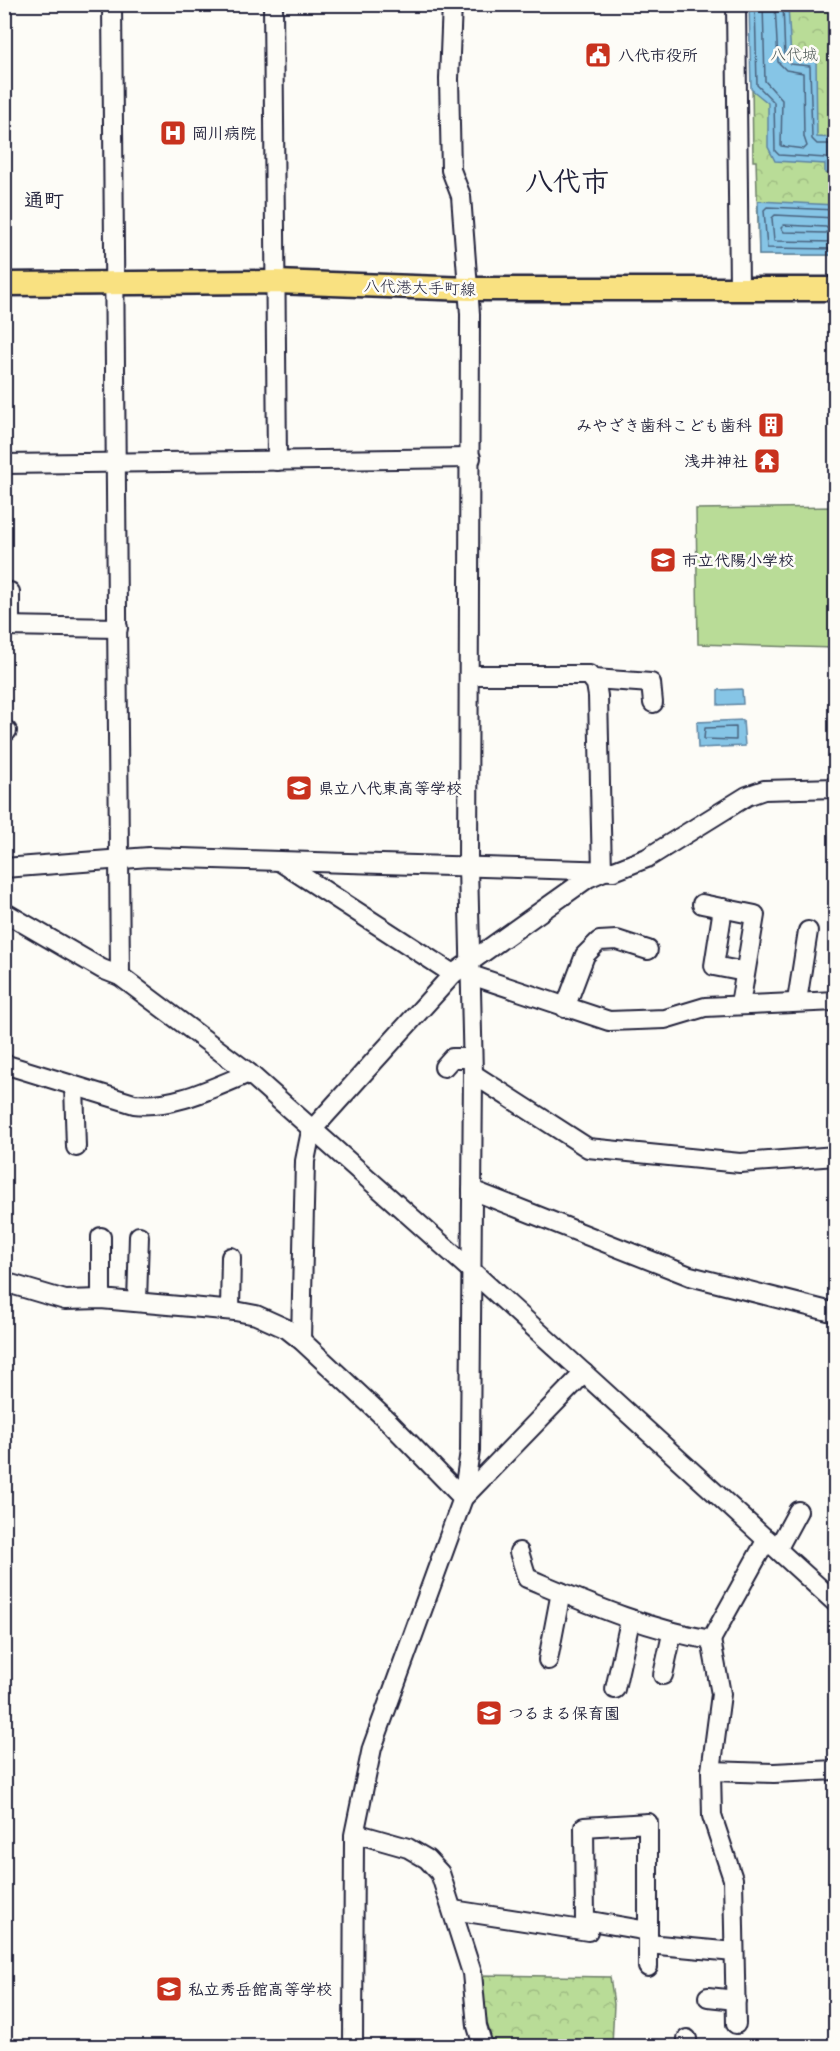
<svg xmlns="http://www.w3.org/2000/svg" width="840" height="2051" font-family="Delius,'Klee One',sans-serif">
  <style>
    .grass { fill: #b9dc97; stroke: #6e7f69; stroke-width: 1.5 }
    .forest { fill: url(#forest-crowns); stroke: #6e7f69; stroke-width: 1.5 }
    .water { fill: #86c5e6; stroke: #5e84a2; stroke-width: 1.5 }
    .lines { fill: none; stroke-linecap: round; stroke-linejoin: round }
    .shore { stroke: #4a637f; stroke-width: 1.5 }
    .minor-casing { stroke: #22223b; stroke-width: 22 }
    .major-casing { stroke: #22223b; stroke-width: 27 }
    .minor { stroke: #fdfcf7; stroke-width: 18 }
    .major { stroke: #f9e181; stroke-width: 22 }
    .labels { text-anchor: middle; dominant-baseline: central; stroke-width: 5; stroke-linejoin: round; paint-order: stroke }
    .park-label { font-size: 16px; fill: #4f5a57; stroke: #fdfcf7 }
    .poi-label { font-size: 16px; font-weight: bold; fill: #22223b; stroke: #fdfcf7; text-anchor: start }
    .street-label { font-size: 16px; fill: #22223b; stroke: #fdfcf7 }
    .quarter-label { font-size: 20px; font-weight: bold; fill: #22223b; stroke: #fdfcf7 }
    .town-label { font-size: 28px; font-weight: bold; fill: #22223b; stroke: #fdfcf7 }
  </style>
  <defs>
    <pattern id="forest-crowns" width="20" height="18" patternUnits="userSpaceOnUse" patternTransform="scale(1.5)"><rect width="20" height="18" fill="#b9dc97"/><path d="M2 6a3 3 0 1 1 6 0M12 15a3 3 0 1 1 6 0" fill="none" stroke="#9fbc83"/></pattern>
  </defs>
  <rect width="100%" height="100%" fill="#fdfcf7"/>
  <filter id="ink" filterUnits="userSpaceOnUse"><feTurbulence type="fractalNoise" baseFrequency=".0167" numOctaves="2"/><feDisplacementMap in="SourceGraphic" scale="12" xChannelSelector="R" yChannelSelector="G"/><feConvolveMatrix kernelMatrix="1 2 1 2 8 2 1 2 1" color-interpolation-filters="sRGB"/></filter>
  <g filter="url(#ink)">
    <!-- grass -->
    <path class="grass" d="M 835,507 L 835,648 L 698,644 L 696,509 Z"/>
    <!-- forest -->
    <g class="forest">
      <path d="M 751,5 L 835,5 L 835,255 L 759,255 L 756,161 L 753,161 Z"/>
      <path d="M 477,1975 L 610,1977 L 614,2004 L 612,2046 L 484,2046 Z"/>
    </g>
    <!-- water -->
    <g class="water">
      <path d="M 749,5 L 788,5 L 791,58 L 816,57 L 817,137 L 835,138 L 835,174 L 825,173 L 825,164 L 775,161 L 768,147 L 768,103 L 751,89 Z"/>
      <path d="M 758,201 L 835,205 L 835,255 L 759,255 Z"/>
      <path d="M 742,689 L 743,704 L 718,705 L 718,690 Z"/>
      <path d="M 743,720 L 745,746 L 698,748 L 697,722 Z"/>
    </g>
    <g class="lines">
      <!-- shore -->
      <g class="shore">
        <path d="M 755,4 L 757,85 L 774,102 L 775,151 L 779,155 L 826,158 L 836,168"/>
        <path d="M 763,4 L 765,81 L 782,100 L 781,146 L 804,149 L 807,146 L 804,137 L 803,73 L 786,70 L 778,62 L 775,4"/>
        <path d="M 783,4 L 785,59 L 790,64 L 810,66 L 812,139 L 817,144 L 836,144"/>
        <path d="M 836,210 L 767,207 L 764,210 L 767,248 L 836,249"/>
        <path d="M 836,218 L 775,215 L 772,218 L 774,241 L 836,242"/>
        <path d="M 784,225 L 826,227 L 829,230 L 826,233 L 784,232 L 781,228 Z"/>
        <path d="M 736,727 L 736,740 L 704,739 L 705,728 Z"/>
      </g>
      <defs>
        <g id="minor">
          <path d="M 112,4 L 120,976"/>
          <path d="M 273,4 L 277,461"/>
          <path d="M 736,4 L 739,288"/>
          <path d="M 4,464 L 471,458"/>
          <path d="M 4,626 L 118,628"/>
          <path d="M 10,626 L 10,592"/>
          <path d="M 594,679 L 651,683 L 653,703"/>
          <path d="M 4,731 L 7,731"/>
          <path d="M 279,861 L 453,974"/>
          <path d="M 4,868 L 149,857 L 614,871 L 647,858 L 747,796 L 764,790 L 836,788"/>
          <path d="M 702,904 L 755,915 L 740,1005"/>
          <path d="M 723,908 L 714,966 L 745,972"/>
          <path d="M 4,912 L 102,969 L 120,976 L 249,1073 L 473,1272 L 836,1603"/>
          <path d="M 471,975 L 609,1021 L 665,1019 L 705,1007 L 836,1001"/>
          <path d="M 797,1001 L 808,931"/>
          <path d="M 565,1008 L 585,955 L 599,941 L 617,940 L 648,950"/>
          <path d="M 4,1064 L 134,1104 C 174,1108 212,1088 249,1073"/>
          <path d="M 444,1067 L 452,1058 L 472,1058"/>
          <path d="M 473,1074 L 588,1148 L 740,1163 L 836,1156"/>
          <path d="M 74,1086 L 76,1147"/>
          <path d="M 472,1190 L 690,1276 L 836,1313"/>
          <path d="M 101,1237 L 101,1299"/>
          <path d="M 4,1282 L 65,1300 L 101,1299 L 235,1311 L 256,1315 L 287,1329 L 301,1340 L 389,1422 L 463,1498 L 584,1373"/>
          <path d="M 137,1302 L 139,1236"/>
          <path d="M 230,1310 L 231,1257"/>
          <path d="M 301,1340 L 305,1161 L 311,1131 L 453,974 L 588,878 L 602,872 L 598,696 L 596,684 L 589,675 L 469,675"/>
          <path d="M 778,1548 L 798,1511"/>
          <path d="M 519,1552 L 527,1578 C 587,1603 646,1629 711,1640 L 767,1539"/>
          <path d="M 711,1640 L 721,1694 L 711,1771 L 712,1816 L 733,1879 L 736,2024"/>
          <path d="M 548,1660 L 561,1592"/>
          <path d="M 663,1675 L 672,1634"/>
          <path d="M 615,1689 L 630,1621"/>
          <path d="M 711,1771 L 774,1773 L 836,1770"/>
          <path d="M 355,1833 L 408,1848 L 427,1859 L 440,1873 L 472,1973 L 477,2026 L 483,2046"/>
          <path d="M 453,1910 L 588,1931"/>
          <path d="M 648,1944 L 734,1952"/>
          <path d="M 648,1967 L 648,1823 L 584,1827 L 585,1920 L 648,1931"/>
          <path d="M 708,1997 L 736,2000"/>
          <path d="M 353,2046 L 354,1835 L 372,1748 L 463,1498 L 470,1451 L 473,1074 L 468,866 L 470,314 L 461,196 L 451,170 L 449,79 L 452,4"/>
          <path d="M 687,2046 L 687,2039"/>
        </g>
        <path id="major" d="M 4,284 L 276,282 L 469,289 L 836,289"/>
      </defs>
      <!-- minor casing -->
      <use href="#minor" class="minor-casing"/>
      <!-- major casing -->
      <use href="#major" class="major-casing"/>
      <!-- minor -->
      <use href="#minor" class="minor"/>
      <!-- major -->
      <use href="#major" class="major"/>
    </g>
  </g>
  <!-- icons -->
  <defs>
    <symbol id="civic-square" viewBox="-11 -11 22 22"><rect x="-9" y="-9" width="18" height="18" rx="4" fill="#c8321e" stroke="#fdfcf7"/><path d="M-.6-6.5H3V-4.5H.6V-3L4-1V1h2V6H-6V1h2V-1L-.6-3ZM-1.2 2.5V6h2.4V2.5Z" fill="#fff"/></symbol>
    <symbol id="hospital-square" viewBox="-11 -11 22 22"><rect x="-9" y="-9" width="18" height="18" rx="4" fill="#c8321e" stroke="#fdfcf7"/><path d="M-5-5h3v3.5h4V-5h3V5h-3V1.5h-4V5h-3Z" fill="#fff"/></symbol>
    <symbol id="building-square" viewBox="-11 -11 22 22"><rect x="-9" y="-9" width="18" height="18" rx="4" fill="#c8321e" stroke="#fdfcf7"/><path d="M-4-6H4V6H1V3H-1V6H-4ZM-2.5-4.3h1.7v1.8h-1.7ZM.8-4.3h1.7v1.8H.8ZM-2.5-1h1.7V.8h-1.7ZM.8-1h1.7V.8H.8Z" fill="#fff"/></symbol>
    <symbol id="temple-square" viewBox="-11 -11 22 22"><rect x="-9" y="-9" width="18" height="18" rx="4" fill="#c8321e" stroke="#fdfcf7"/><path d="M0-6L5-2H3V0L6.5 2.5H4V6H1.5V3h-3V6H-4V2.5H-6.5L-3 0V-2H-5Z" fill="#fff"/></symbol>
    <symbol id="school-square" viewBox="-11 -11 22 22"><rect x="-9" y="-9" width="18" height="18" rx="4" fill="#c8321e" stroke="#fdfcf7"/><path d="M0-5L7-2L0 1L-7-2ZM-4 1L0 2.5L4 1V4Q0 6-4 4Z" fill="#fff"/></symbol>
  </defs>
  <g fill-rule="evenodd">
    <use href="#civic-square" x="583" y="40" width="30" height="30"/>
    <use href="#hospital-square" x="158" y="118" width="30" height="30"/>
    <use href="#building-square" x="756" y="410" width="30" height="30"/>
    <use href="#temple-square" x="752" y="446" width="30" height="30"/>
    <use href="#school-square" x="648" y="545" width="30" height="30"/>
    <use href="#school-square" x="284" y="773" width="30" height="30"/>
    <use href="#school-square" x="474" y="1698" width="30" height="30"/>
    <use href="#school-square" x="154" y="1974" width="30" height="30"/>
  </g>
  <g class="labels">
    <!-- park labels -->
    <g class="park-label">
      <text x="794" y="54">八代城</text>
    </g>
    <!-- poi labels -->
    <g class="poi-label">
      <text x="618" y="55">八代市役所</text>
      <text x="192" y="133">岡川病院</text>
      <text x="752" y="425" text-anchor="end">みやざき歯科こども歯科</text>
      <text x="748" y="461" text-anchor="end">浅井神社</text>
      <text x="682" y="560">市立代陽小学校</text>
      <text x="318" y="788">県立八代東高等学校</text>
      <text x="508" y="1713">つるまる保育園</text>
      <text x="188" y="1989">私立秀岳館高等学校</text>
    </g>
    <!-- street labels -->
    <g class="street-label">
      <text transform="translate(420 287) rotate(2)">八代港大手町線</text>
    </g>
    <!-- quarter labels -->
    <g class="quarter-label">
      <text x="44" y="199">通町</text>
    </g>
    <!-- town labels -->
    <g class="town-label">
      <text x="567" y="181">八代市</text>
    </g>
  </g>
  <!-- margin -->
  <rect width="840" height="2051" fill="none" stroke="#fdfcf7" stroke-width="24"/>
  <rect x="12" y="12" width="816" height="2027" fill="none" stroke="#22223b" stroke-width="2" filter="url(#ink)"/>
</svg>
